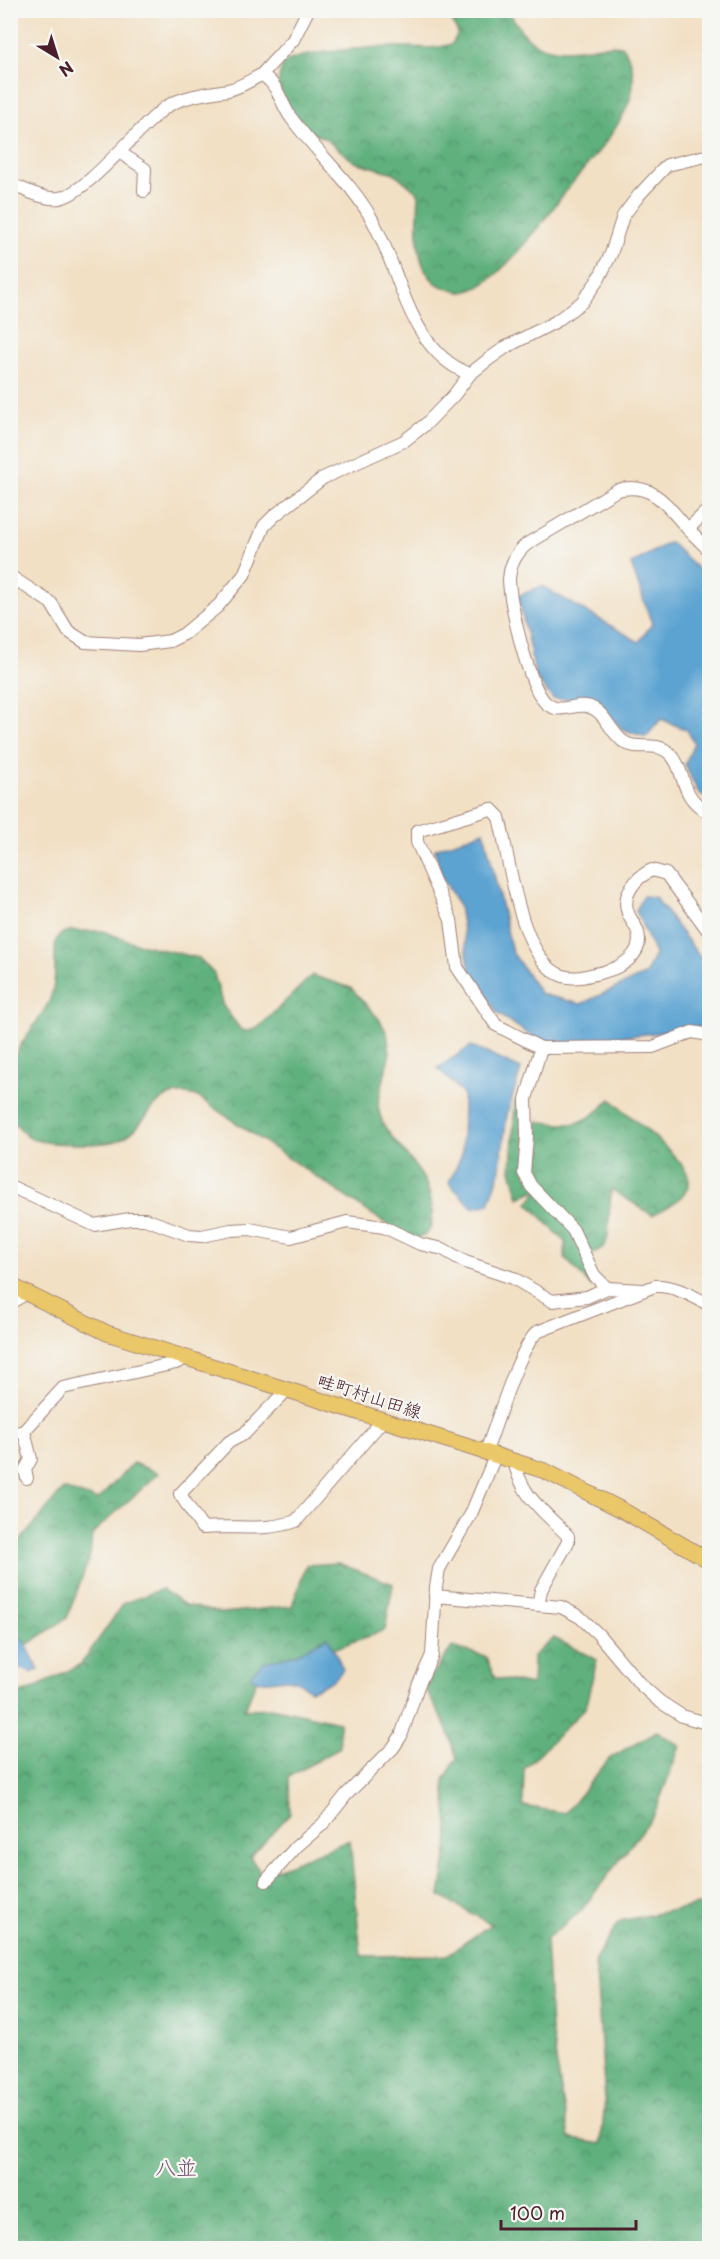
<svg xmlns="http://www.w3.org/2000/svg" width="720" height="2259" font-family="'Playpen Sans','Klee One',sans-serif">
  <style>
    .forest { fill: url(#forest-crowns); stroke: #546854; stroke-width: 1.5 }
    .water { fill: #5ca3d2; stroke: #53617e; stroke-width: 1.5 }
    .lines { fill: none; stroke-linecap: round; stroke-linejoin: round }
    .minor-casing { stroke: #9e8078; stroke-width: 14 }
    .major-casing { stroke: #9e8078; stroke-width: 17 }
    .minor { stroke: #fff; stroke-width: 12 }
    .major { stroke: #eac769; stroke-width: 15 }
    .labels { text-anchor: middle; dominant-baseline: central; stroke-width: 4.5; stroke-linejoin: round; paint-order: stroke }
    .street-label { font-size: 18px; fill: #4a1f2b; stroke: #f6f6f2 }
    .quarter-label { font-size: 21px; fill: #744f72; stroke: #f6f6f2 }
  </style>
  <defs>
    <pattern id="forest-crowns" width="20" height="18" patternUnits="userSpaceOnUse" patternTransform="scale(1.5)"><rect width="20" height="18" fill="#5eb07d"/><path d="M2 6a3 3 0 1 1 6 0M12 15a3 3 0 1 1 6 0" fill="none" stroke="#508f67"/></pattern>
  </defs>
  <rect width="100%" height="100%" fill="#f6f6f2"/>
  <filter id="ink" filterUnits="userSpaceOnUse"><feTurbulence type="fractalNoise" baseFrequency=".0167" numOctaves="2"/><feDisplacementMap in="SourceGraphic" scale="12" xChannelSelector="R" yChannelSelector="G"/><feConvolveMatrix kernelMatrix="1 2 1 2 8 2 1 2 1" color-interpolation-filters="sRGB"/></filter>
  <filter id="wash" filterUnits="userSpaceOnUse"><feTurbulence type="fractalNoise" baseFrequency=".008" numOctaves="4" result="noise"/><feDisplacementMap in="SourceGraphic" scale="24" xChannelSelector="R" yChannelSelector="G"/><feGaussianBlur stdDeviation="1.35" result="paint"/><feColorMatrix in="noise" values="0 0 0 0 0 0 0 0 0 0 0 0 0 0 0 0 0 1.4 0 .05"/><feComposite in="paint" operator="in"/></filter>
  <g filter="url(#wash)">
    <rect width="100%" height="100%" fill="#f2e0c5"/>
    <!-- forest -->
    <g class="forest">
      <path d="M 441,11 L 509,11 C 531,51 545,53 590,48 C 601,46 611,44 622,46 C 635,63 636,82 629,102 C 616,135 587,164 566,191 C 546,217 496,290 463,292 C 455,292 448,289 441,286 C 411,270 418,222 419,194 L 394,173 L 355,162 L 323,137 L 296,127 L 278,85 C 279,78 280,68 285,63 C 296,52 373,47 392,47 C 412,46 432,51 452,44 L 458,33 L 450,17 Z"/>
      <path d="M 70,931 L 103,931 L 135,943 L 199,958 L 214,974 L 223,1006 L 241,1030 L 249,1031 L 259,1027 L 312,975 L 351,988 L 379,1019 L 387,1033 L 390,1052 L 378,1104 C 379,1113 382,1123 387,1130 C 408,1161 434,1177 432,1218 C 432,1232 425,1237 413,1239 L 394,1229 L 196,1096 C 151,1083 151,1127 119,1140 C 103,1146 48,1145 32,1139 C 24,1136 14,1123 11,1116 C 7,1105 11,1086 11,1075 C 10,1048 40,1024 50,999 C 58,979 53,960 56,940 L 62,933 Z"/>
      <path d="M 527,1097 L 527,1161 L 541,1148 L 537,1121 C 574,1127 584,1126 611,1099 C 626,1115 691,1161 689,1182 C 688,1197 664,1210 652,1215 L 611,1189 L 608,1236 L 604,1247 L 590,1255 L 592,1287 L 565,1258 L 565,1242 L 528,1203 L 540,1188 L 519,1198 L 511,1170 L 515,1102 Z"/>
      <path d="M 133,1463 L 159,1473 L 92,1534 L 90,1556 L 67,1618 L 11,1656 L 11,1540 L 21,1540 L 63,1489 L 98,1500 Z"/>
      <path d="M 338,1563 L 393,1584 L 385,1630 L 258,1677 L 245,1709 L 276,1708 L 339,1722 L 340,1747 L 289,1777 L 290,1814 L 250,1857 L 262,1875 L 350,1840 L 361,1956 L 447,1955 L 491,1924 L 440,1896 L 449,1837 L 444,1780 L 457,1758 L 447,1728 L 424,1687 L 452,1647 L 485,1656 L 495,1678 L 532,1685 L 533,1656 L 554,1638 L 597,1660 L 585,1708 L 524,1769 L 523,1806 L 565,1813 L 610,1758 L 657,1731 L 680,1746 L 654,1815 L 580,1912 L 546,1939 L 551,2029 L 569,2138 L 601,2144 L 605,2099 L 595,1960 L 620,1921 L 709,1903 L 709,2248 L 11,2248 L 11,1695 L 31,1690 L 81,1664 L 124,1603 L 162,1589 L 185,1605 L 222,1613 L 292,1606 L 306,1565 Z"/>
    </g>
    <!-- water -->
    <g class="water">
      <path d="M 670,542 L 709,580 L 709,800 L 699,794 L 685,765 L 694,743 L 687,730 L 661,719 L 646,737 L 622,729 L 595,700 L 553,699 L 536,678 L 518,596 L 542,586 L 639,642 L 652,624 L 631,564 Z"/>
      <path d="M 484,831 L 512,952 L 541,994 L 581,1004 L 646,974 L 655,954 L 636,911 L 643,896 L 655,897 L 709,969 L 709,1027 L 567,1043 L 539,1041 L 498,1014 L 470,972 L 459,906 L 441,875 L 435,849 Z"/>
      <path d="M 471,1046 L 521,1069 L 507,1115 L 499,1175 L 489,1204 L 473,1208 L 449,1183 L 462,1154 L 463,1094 L 438,1068 Z"/>
      <path d="M 16,1636 L 25,1642 L 39,1670 L 31,1673 L 18,1667 L 11,1682 L 11,1652 Z"/>
      <path d="M 328,1637 L 343,1669 C 337,1680 322,1687 310,1690 C 305,1687 299,1681 293,1680 C 280,1676 261,1688 250,1675 L 264,1662 L 296,1654 Z"/>
    </g>
  </g>
  <g filter="url(#ink)">
    <g class="lines">
      <defs>
        <g id="minor">
          <path d="M 10,16 L 12,10"/>
          <path d="M 261,75 L 293,40 L 308,10"/>
          <path d="M 119,152 L 145,169 L 144,191"/>
          <path d="M 10,184 C 24,189 43,200 59,198 C 86,195 140,125 166,107 C 183,96 209,93 228,90 C 239,88 251,80 261,75 C 278,82 281,105 292,119 C 316,152 349,180 370,216 C 401,267 407,351 470,374"/>
          <path d="M 710,508 L 688,529 L 710,551"/>
          <path d="M 688,529 C 666,505 653,481 617,490 L 527,544 C 516,553 510,564 509,579 C 509,602 529,690 547,704 C 560,714 572,704 586,706 C 605,709 610,733 624,742 C 637,751 654,741 668,752 C 681,762 681,782 690,796 C 695,804 702,809 710,814"/>
          <path d="M 10,576 L 51,603 L 68,631 L 85,642 L 139,645 L 170,641 L 184,634 L 218,606 L 244,575 L 264,526 L 274,516 L 323,478 L 404,441 L 426,424 L 454,395 L 470,374 L 489,359 L 506,347 L 555,322 L 582,302 L 598,280 L 611,254 L 623,216 L 639,195 L 667,165 L 710,155"/>
          <path d="M 710,933 L 666,874 L 652,870 C 636,877 621,895 628,913 C 630,920 637,926 638,933 C 644,955 620,968 603,972 C 590,975 576,980 563,976 C 520,963 509,856 499,817 L 491,809 L 417,831 L 417,842 L 451,920 L 457,967 L 496,1025 L 541,1048 L 653,1047 L 692,1032 L 710,1035"/>
          <path d="M 541,1048 L 526,1099 L 527,1136 L 524,1173 L 531,1186 L 573,1230 L 594,1275 L 607,1288"/>
          <path d="M 10,1186 L 94,1225 L 130,1219 L 145,1219 L 189,1235 L 202,1236 L 231,1230 L 250,1229 L 291,1237 L 347,1222 L 384,1227 L 420,1244 L 443,1249 L 465,1262 L 513,1278 L 552,1301 L 587,1297 L 607,1288 L 642,1290"/>
          <path d="M 10,1303 L 25,1294"/>
          <path d="M 288,1389 L 244,1434 L 229,1442 L 180,1494 L 202,1528 C 233,1525 266,1532 296,1521 L 383,1420"/>
          <path d="M 24,1431 L 31,1459 L 25,1470 L 27,1478"/>
          <path d="M 10,1434 L 24,1431 L 63,1388 L 176,1363 L 184,1359"/>
          <path d="M 486,1451 C 497,1424 518,1350 537,1332 L 655,1286 C 675,1285 692,1296 710,1305"/>
          <path d="M 514,1460 C 521,1497 543,1510 568,1536 L 568,1542 L 541,1590 L 538,1605"/>
          <path d="M 435,1596 L 561,1607 L 580,1617 L 598,1634 L 640,1684 L 659,1701 L 682,1716 L 710,1724"/>
          <path d="M 266,1881 L 297,1846 L 323,1824 L 346,1795 L 393,1748 L 401,1736 L 418,1686 L 432,1655 L 436,1587 L 439,1569 L 471,1514 L 496,1454"/>
        </g>
        <path id="major" d="M 10,1285 L 107,1333 L 545,1471 L 622,1510 L 710,1561"/>
      </defs>
      <!-- minor casing -->
      <use href="#minor" class="minor-casing"/>
      <!-- major casing -->
      <use href="#major" class="major-casing"/>
      <!-- minor -->
      <use href="#minor" class="minor"/>
      <!-- major -->
      <use href="#major" class="major"/>
    </g>
  </g>
  <g class="labels">
    <!-- street labels -->
    <g class="street-label">
      <text transform="translate(370 1395) rotate(18)">畦町村山田線</text>
    </g>
    <!-- quarter labels -->
    <g class="quarter-label">
      <text x="176" y="2166">八並</text>
    </g>
  </g>
  <!-- margin -->
  <rect width="720" height="2259" fill="none" stroke="#f6f6f2" stroke-width="36"/>
  <!-- north arrow -->
  <g transform="translate(57 57) rotate(142)" stroke="#f6f6f2" stroke-width="4.5" paint-order="stroke">
  <path d="M0-4.5L10 22L0 15L-10 22Z" fill="#4a1f2b"/>
  <text y="-9" font-size="16" font-weight="bold" text-anchor="middle" fill="#4a1f2b">N</text>
  </g>
  <!-- scale -->
  <path d="M501 2220v9h135v-9" fill="none" stroke="#4a1f2b" stroke-width="3"/>
  <text x="510" y="2220" font-size="18" fill="#4a1f2b" stroke="#f6f6f2" stroke-width="4.5" paint-order="stroke">100 m</text>
</svg>
